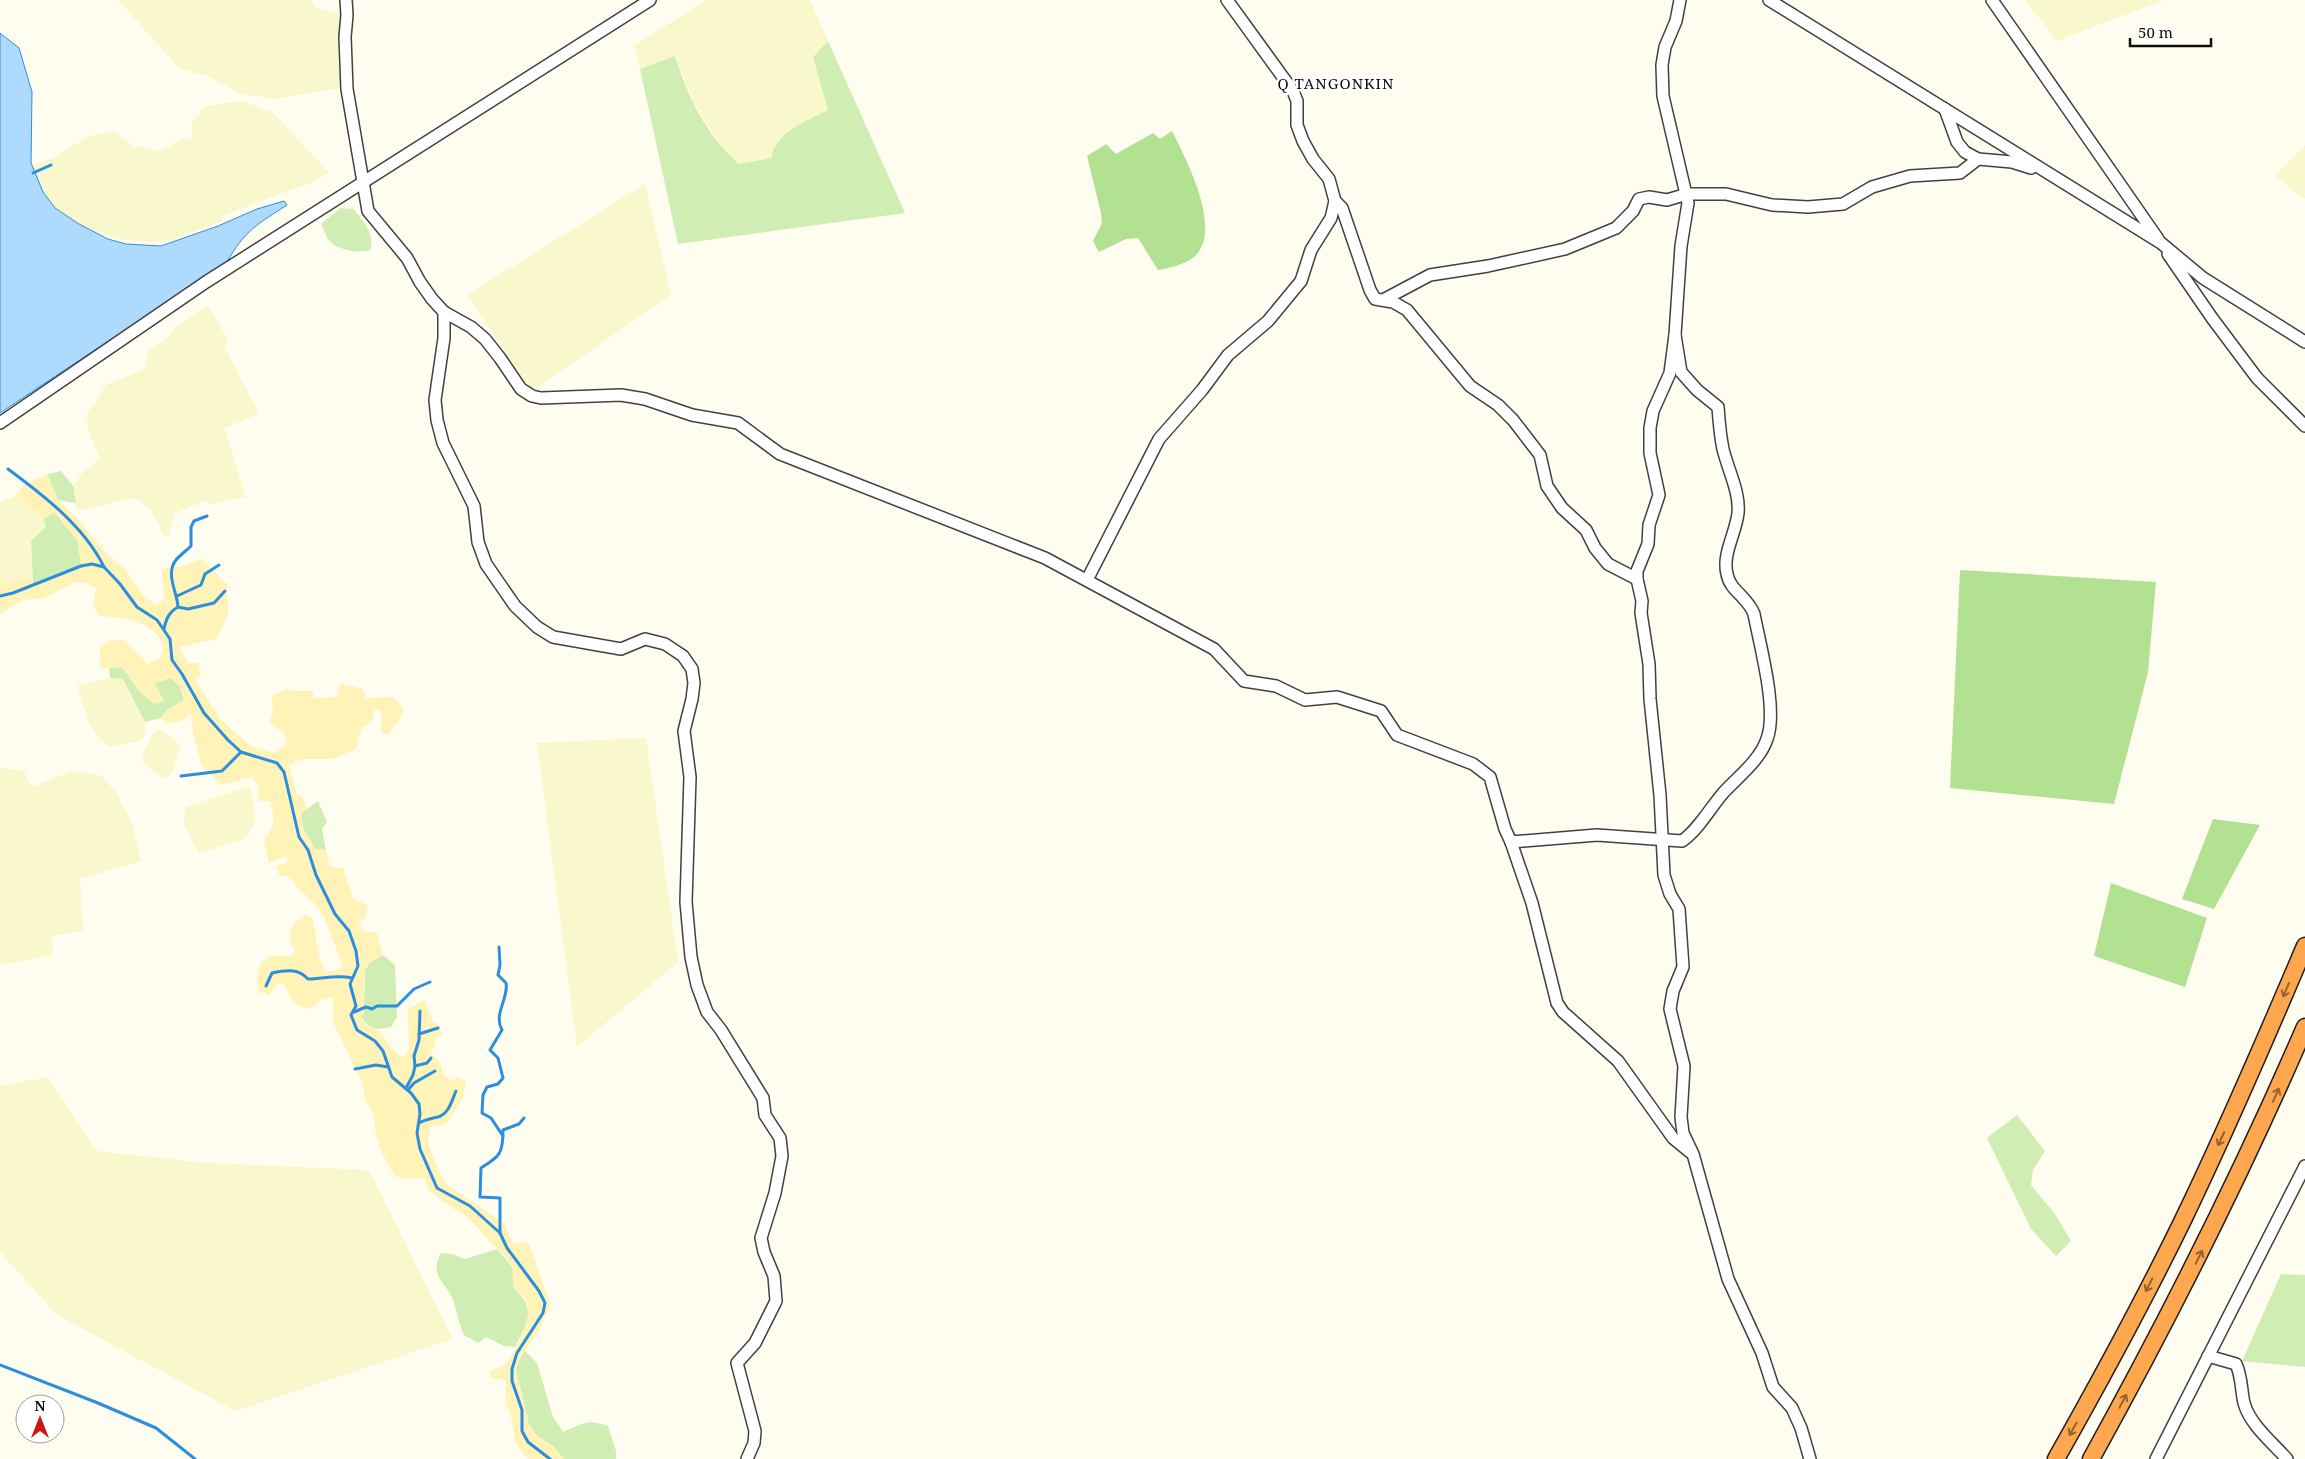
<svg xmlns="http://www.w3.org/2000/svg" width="2305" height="1459" font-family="'Noto Serif',serif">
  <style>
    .farmland { fill: #f9f7cc }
    .green { fill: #d0eeb4 }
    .forest { fill: #b2e192 }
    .sand { fill: #fff3b8 }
    .water { fill: #aedbfd; stroke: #2c8edc }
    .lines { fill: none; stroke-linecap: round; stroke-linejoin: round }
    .stream { stroke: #2c8edc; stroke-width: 3 }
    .minor-casing { stroke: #414141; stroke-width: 14 }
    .highway-casing { stroke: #1f1f1f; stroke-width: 19 }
    .minor { stroke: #fff; stroke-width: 11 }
    .highway { stroke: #ffa74e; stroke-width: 16 }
    .oneway { stroke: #936231 }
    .labels { text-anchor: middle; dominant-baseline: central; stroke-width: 5; stroke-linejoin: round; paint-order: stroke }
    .quarter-label { font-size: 15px; letter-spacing: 1px; fill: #0e0e0e; stroke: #fff }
  </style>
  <rect width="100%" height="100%" fill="#fffdf0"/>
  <!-- farmland -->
  <g class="farmland">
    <path d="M 118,0 L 311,0 L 316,8 L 342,14 L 340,88 L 274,99 L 239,93 L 208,76 L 180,69 Z"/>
    <path d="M 706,0 L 810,0 L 828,41 L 813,57 L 828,110 L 782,136 L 771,158 L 739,164 L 725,152 L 694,103 L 675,56 L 640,69 L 634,46 Z"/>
    <path d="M 2025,0 L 2164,0 L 2057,41 Z"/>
    <path d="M 242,101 L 272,112 L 329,172 L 315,181 L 220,217 L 222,221 L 168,241 L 151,242 L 118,239 L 94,230 L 29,221 L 25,169 L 54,157 L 89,136 L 113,131 L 134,146 L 160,151 L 185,138 L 193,141 L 192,123 L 205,106 Z"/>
    <path d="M 2305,145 L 2305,199 L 2274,176 Z"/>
    <path d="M 645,184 L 671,295 L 532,391 L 467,295 Z"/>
    <path d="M 208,305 L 228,340 L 225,347 L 259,414 L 224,428 L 246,497 L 212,504 L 206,501 L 175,513 L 169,536 L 164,536 L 151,511 L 138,499 L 127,499 L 86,510 L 77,510 L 73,486 L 85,469 L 100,460 L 88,429 L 87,414 L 106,385 L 145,369 L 148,351 L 167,338 L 174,328 Z"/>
    <path d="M 15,496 L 43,519 L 46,527 L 31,541 L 32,578 L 0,583 L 0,502 Z"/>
    <path d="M 115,678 L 123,679 L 145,722 L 146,732 L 141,741 L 109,747 L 96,735 L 89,722 L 77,689 L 80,684 Z"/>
    <path d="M 159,729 L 181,745 L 172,774 L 164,779 L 143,763 L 142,756 L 153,733 Z"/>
    <path d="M 646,738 L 678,962 L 577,1047 L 537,743 Z"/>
    <path d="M 0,768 L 24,771 L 31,787 L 73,771 L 100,775 L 115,791 L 132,823 L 141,861 L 80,879 L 83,931 L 52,936 L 53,955 L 0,965 Z"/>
    <path d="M 250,786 L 256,819 L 246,838 L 199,854 L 184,825 L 185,807 Z"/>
    <path d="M 48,1077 L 97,1151 L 207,1163 L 369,1170 L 453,1339 L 235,1411 L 57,1315 L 0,1252 L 0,1086 Z"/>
  </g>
  <!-- green -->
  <g class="green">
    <path d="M 828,41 L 905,213 L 678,244 L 640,69 L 675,56 C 687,95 707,137 739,164 L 771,158 C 777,131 805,122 828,110 L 813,57 Z"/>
    <path d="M 341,208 L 354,209 C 363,222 376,234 370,250 C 358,254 340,250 330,242 C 326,238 324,229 321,224 Z"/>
    <path d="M 61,471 L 73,486 L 76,503 L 58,500 L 47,474 Z"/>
    <path d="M 54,512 L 78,541 L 81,566 L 33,584 L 31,541 L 46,527 L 43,519 Z"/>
    <path d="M 122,667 L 155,683 L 171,678 L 180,687 L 184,700 L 167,710 L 161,718 L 145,722 L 123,679 L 110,678 L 109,668 Z"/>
    <path d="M 318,801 L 327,822 L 322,829 L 326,850 L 315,849 L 303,828 L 301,813 Z"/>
    <path d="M 383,955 L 395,965 L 397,1017 L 391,1027 C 376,1030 370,1030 361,1017 L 364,1013 L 365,971 L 369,963 Z"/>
    <path d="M 2017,1115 L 2045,1151 L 2033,1170 L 2031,1185 L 2055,1214 L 2071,1241 L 2056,1256 L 2031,1229 L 1987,1138 Z"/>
    <path d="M 497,1249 L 512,1267 L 514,1288 C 537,1310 528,1322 515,1347 L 504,1346 L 486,1337 L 478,1343 L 464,1335 C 459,1324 457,1312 453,1300 C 446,1281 428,1277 441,1253 L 452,1254 L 465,1259 Z"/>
    <path d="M 2281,1274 L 2305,1275 L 2305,1367 L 2242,1361 Z"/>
    <path d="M 525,1351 L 537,1363 L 553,1417 L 563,1432 C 583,1424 586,1418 608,1426 L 616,1451 L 616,1459 L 564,1459 L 553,1446 L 537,1436 L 529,1425 L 516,1370 L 520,1358 Z"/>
  </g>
  <!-- forest -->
  <g class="forest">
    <path d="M 1172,131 C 1186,159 1224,231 1194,257 C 1184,265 1169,268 1158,270 L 1138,238 L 1126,239 L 1099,252 L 1093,241 L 1102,223 L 1101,213 L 1087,156 L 1106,144 L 1116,154 L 1153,133 L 1160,139 Z"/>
    <path d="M 1960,570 L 2156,582 L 2148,672 L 2114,804 L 1950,788 Z"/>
    <path d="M 2213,819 L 2260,825 L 2214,909 L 2182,899 Z"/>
    <path d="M 2111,883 L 2207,918 L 2185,987 L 2094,956 Z"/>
  </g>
  <!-- sand -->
  <path class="sand" d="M 47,474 L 58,500 L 76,517 L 107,554 L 126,570 L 145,598 L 157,605 L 165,598 L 161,569 L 185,566 L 201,558 L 227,585 L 228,615 L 216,639 L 179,647 L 188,663 L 198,663 L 201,675 L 195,680 L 221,720 L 252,747 L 275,753 L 287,743 L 284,733 L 269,723 L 273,708 L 272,696 L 286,689 L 296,691 L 313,691 L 314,698 L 337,697 L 340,683 L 363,689 L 366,698 L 393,697 L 404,709 L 400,720 L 389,734 L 381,733 L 381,711 L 374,710 L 372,722 L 362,727 L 356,749 L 332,759 L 302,759 L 289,765 L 297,794 L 302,796 L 307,809 L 301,813 L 303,828 L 315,849 L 326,850 L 330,867 L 343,868 L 353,898 L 368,906 L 365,919 L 358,921 L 363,930 L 377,933 L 383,955 L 369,963 L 365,971 L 364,1013 L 361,1018 C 369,1030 372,1025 379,1032 C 388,1040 392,1053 404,1057 L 409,1049 L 408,1009 L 425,1000 L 432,1021 L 439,1024 L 442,1035 L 436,1038 L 435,1047 L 430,1053 L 440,1062 L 443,1074 L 453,1081 L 458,1077 L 466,1081 L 464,1095 L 446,1124 L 430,1127 L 428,1142 L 439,1172 L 447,1185 L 506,1225 L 512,1244 L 524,1242 L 529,1244 L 551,1306 L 537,1333 L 520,1358 L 516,1370 L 529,1425 L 537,1436 L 553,1446 L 564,1459 L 529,1459 L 524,1455 L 516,1443 L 511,1417 L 506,1402 L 506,1380 L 490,1378 L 490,1371 L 506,1365 C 515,1349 536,1317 525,1299 C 523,1295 517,1291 514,1288 L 512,1267 L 504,1256 L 467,1217 L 436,1196 L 427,1187 L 425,1178 L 402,1179 L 395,1175 L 383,1156 L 376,1135 L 373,1112 L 365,1101 L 362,1082 L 333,1022 L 333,997 L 321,1000 L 310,1009 C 294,1007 290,998 284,984 L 278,983 L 269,995 L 259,992 C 253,966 263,950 291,957 L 295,952 C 286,935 288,927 305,915 L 312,918 C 317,936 317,954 324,971 L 332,971 L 343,967 L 325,919 L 314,903 L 301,892 L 290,877 L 279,875 L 276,866 L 287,862 L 286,856 L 269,863 L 264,840 C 276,824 276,819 269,801 L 259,801 L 258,787 L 252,777 L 220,785 L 201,764 L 192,727 L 191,712 L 183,720 L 168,724 L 161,718 L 167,710 L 184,700 L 180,687 L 171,678 L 155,683 L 164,701 L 154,704 L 138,690 L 122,667 L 100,669 L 100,647 L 110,640 L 124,640 L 147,664 L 160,658 L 164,645 C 150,619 127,618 100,616 L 93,607 L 96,589 L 89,584 L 76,582 L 44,598 L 22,600 L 0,614 L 0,583 L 32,578 L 33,584 L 81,565 L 78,541 L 54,512 L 43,519 L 15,496 L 23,486 Z"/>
  <!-- water -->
  <path class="water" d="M 0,33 L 19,48 L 32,92 L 31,163 L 43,192 L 55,208 L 79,224 L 108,239 L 126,244 L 161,246 L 218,226 L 257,209 L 284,201 L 287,205 C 258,224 245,230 227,262 L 0,413 Z"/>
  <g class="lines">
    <!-- stream -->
    <g class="stream">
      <path d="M 33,173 L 51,165"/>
      <path d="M 8,469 C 43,495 84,526 104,567"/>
      <path d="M 0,596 L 13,593 L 81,566 L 92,564 L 104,567 L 120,584 L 137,607 L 157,620 L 170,639 L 172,660 L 182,674 L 204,713 L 228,740 L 241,752 L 277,763 L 284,772 L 299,837 L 308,850 L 316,875 L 335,914 L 349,931 L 356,951 L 358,966 L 350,984 L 356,1006 L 351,1015 L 357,1030 L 375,1041 L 383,1051 L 392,1077 L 411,1093 L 419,1104 L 420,1114 L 417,1133 L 420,1149 L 437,1188 L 470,1206 L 500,1233 L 507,1248 L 539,1291 L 545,1303 L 543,1313 L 517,1353 L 512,1369 L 512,1381 L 522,1410 L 522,1431 L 528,1442 L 550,1459"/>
      <path d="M 177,596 L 201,585 L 205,574 L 219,565"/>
      <path d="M 178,607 L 188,609 L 214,603 L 225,591"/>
      <path d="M 164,629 C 166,619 169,612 178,607 C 177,591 165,574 176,560 C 180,555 186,551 191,546 L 191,527 L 194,521 L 207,516"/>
      <path d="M 181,776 L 222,771 L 241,752"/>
      <path d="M 499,947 L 500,965 L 498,975 L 506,983 C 509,998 493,1014 502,1030 L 490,1050 L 498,1058 L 503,1078 L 498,1084 L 487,1087 L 483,1095 L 482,1113 L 491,1118 L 503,1136"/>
      <path d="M 266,986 L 272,973 C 285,970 298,968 308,979 C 323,979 337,974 352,978"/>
      <path d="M 354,1012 L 366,1007 L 372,1009 L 377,1006 L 397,1006 L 414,989 L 430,982"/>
      <path d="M 419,1034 L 438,1028"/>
      <path d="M 415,1066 L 427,1063 L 431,1058"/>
      <path d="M 355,1069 L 376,1065 L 388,1067"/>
      <path d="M 406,1088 L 413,1075 L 415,1066 L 414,1056 L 419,1040 L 420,1011"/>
      <path d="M 408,1090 L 414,1083 L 435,1071"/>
      <path d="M 419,1123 C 426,1119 430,1119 438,1117 C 449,1114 452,1100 456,1091"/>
      <path d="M 500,1233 L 500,1198 L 480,1197 L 481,1168 C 500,1156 503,1154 503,1130 L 519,1124 L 524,1118"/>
      <path d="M 0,1365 L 98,1403 L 156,1428 L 195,1459"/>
    </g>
    <defs>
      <g id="minor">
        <path d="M 346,0 L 347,15 L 345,37 L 347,89 L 368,211 L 407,258 L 420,282 L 432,299 L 444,312 L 471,327 L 485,339 L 500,358 L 521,389 L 532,396 L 541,398 L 621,395 L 645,399 L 692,415 L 738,423 L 780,454 L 1045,558 L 1214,649 L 1244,681 L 1276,686 L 1305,700 L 1337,697 L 1381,711 L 1397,735 L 1473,764 L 1490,777 L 1505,829 L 1511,842 L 1597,835 L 1682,841 C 1699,829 1710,808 1724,792 C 1739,776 1760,760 1767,739 C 1778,710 1760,646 1754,614 C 1747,596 1730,591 1727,574 C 1722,554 1736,533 1738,513 C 1740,492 1728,470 1723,449 C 1720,435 1719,421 1718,407 L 1697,390 L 1681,372 L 1675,335"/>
        <path d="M 1680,0 L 1676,21 L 1665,47 L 1662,65 L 1663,96 L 1688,203 L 1681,246 L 1675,335 L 1670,373 L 1653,411 L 1650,428 L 1650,453 L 1659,495 L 1649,525 L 1648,544 L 1637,571 L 1637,579 L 1642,601 L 1641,613 L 1649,664 L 1650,699 L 1660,795 L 1664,875 L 1670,894 L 1679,909 L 1683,967 L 1673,991 L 1670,1009 L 1684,1066 L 1681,1117 L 1683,1133 L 1693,1154 L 1728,1279 L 1762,1353 L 1773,1387 L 1792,1408 L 1801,1428 L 1810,1459"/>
        <path d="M 1769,0 L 2161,243 L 2203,278 L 2305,342"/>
        <path d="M 1992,0 L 2158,239"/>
        <path d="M 1945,109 L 1957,142 L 1965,152 L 1978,159 L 2012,162 L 2031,168"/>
        <path d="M 1335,201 L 1342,208 L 1370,290 L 1375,299 L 1393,302 L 1407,310 L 1470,386 L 1498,405 L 1513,420 L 1540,455 L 1547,486 L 1562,508 L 1586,530 L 1595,548 L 1608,564 L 1637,579"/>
        <path d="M 2168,254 L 2212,318 L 2257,378 L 2305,426"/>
        <path d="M 1383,300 L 1430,275 L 1488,266 L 1565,249 L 1616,228 L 1633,211 L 1639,199 L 1649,197 L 1667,200 L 1687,194 L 1726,194 L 1772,205 L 1808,207 L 1843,204 L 1872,187 L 1910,176 L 1960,173 L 1978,159"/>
        <path d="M 444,312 L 444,338 L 435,400 L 437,420 L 443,443 L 474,506 L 478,542 L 486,564 L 515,606 L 537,627 L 553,637 L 621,649 L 645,639 L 665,644 L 683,656 L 692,669 L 694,683 L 692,699 L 684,731 L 690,777 L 686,902 L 691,957 L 697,985 L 707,1012 L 721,1030 L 763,1098 L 765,1115 L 780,1138 L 782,1156 L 775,1193 L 761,1238 L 764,1252 L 774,1276 L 776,1301 L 755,1343 L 737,1363 L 755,1431 L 754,1443 L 747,1459"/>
        <path d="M 0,423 L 206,282 L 650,0"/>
        <path d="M 1087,580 L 1159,439 L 1202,390 L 1228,355 L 1268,321 L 1301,281 L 1311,250 L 1331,218 L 1335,201 L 1329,179 L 1313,159 L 1303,141 L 1297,125 L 1297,101 L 1293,91 L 1227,0"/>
        <path d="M 1511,842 L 1532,903 L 1557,1003 L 1563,1012 L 1618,1061 L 1673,1138 L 1690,1152"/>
        <path d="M 2208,1356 L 2236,1364 C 2242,1377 2241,1390 2244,1403 C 2250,1425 2273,1443 2287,1459"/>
        <path d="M 2156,1459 L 2305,1166"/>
      </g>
      <g id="highway">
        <path d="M 2056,1459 C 2100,1381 2143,1302 2182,1222 C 2226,1131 2266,1038 2305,946"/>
        <path d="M 2091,1459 C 2169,1318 2241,1175 2305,1027"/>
      </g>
    </defs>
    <!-- minor casing -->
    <use href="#minor" class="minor-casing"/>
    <!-- highway casing -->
    <use href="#highway" class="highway-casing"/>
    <!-- minor -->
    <use href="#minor" class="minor"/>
    <!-- highway -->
    <use href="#highway" class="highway"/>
  </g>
  <!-- one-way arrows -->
  <defs><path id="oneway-shaft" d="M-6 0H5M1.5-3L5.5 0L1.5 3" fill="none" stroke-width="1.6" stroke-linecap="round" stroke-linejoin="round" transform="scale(1.25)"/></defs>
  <g class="oneway">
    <use href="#oneway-shaft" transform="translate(2286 990) rotate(113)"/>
    <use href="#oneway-shaft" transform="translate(2276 1095) rotate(-66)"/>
    <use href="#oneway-shaft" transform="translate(2221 1139) rotate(115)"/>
    <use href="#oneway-shaft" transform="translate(2199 1257) rotate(-63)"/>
    <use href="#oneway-shaft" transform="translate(2149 1285) rotate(117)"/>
    <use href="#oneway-shaft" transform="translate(2123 1401) rotate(-62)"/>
    <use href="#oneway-shaft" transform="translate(2073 1429) rotate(119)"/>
  </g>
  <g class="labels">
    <!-- quarter labels -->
    <g class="quarter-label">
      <text x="1336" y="83">Q TANGONKIN</text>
    </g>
  </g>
  <!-- north arrow -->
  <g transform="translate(40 1419)"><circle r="24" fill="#ffffff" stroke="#9f9f9f"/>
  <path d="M0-4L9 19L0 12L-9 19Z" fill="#ce1616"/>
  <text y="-8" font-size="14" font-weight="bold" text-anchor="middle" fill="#0e0e0e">N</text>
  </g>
  <!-- scale -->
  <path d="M2130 38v8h81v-8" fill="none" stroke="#0e0e0e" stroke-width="2.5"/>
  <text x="2138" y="38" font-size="15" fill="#0e0e0e" stroke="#ffffff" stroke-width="4" paint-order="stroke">50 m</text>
</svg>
